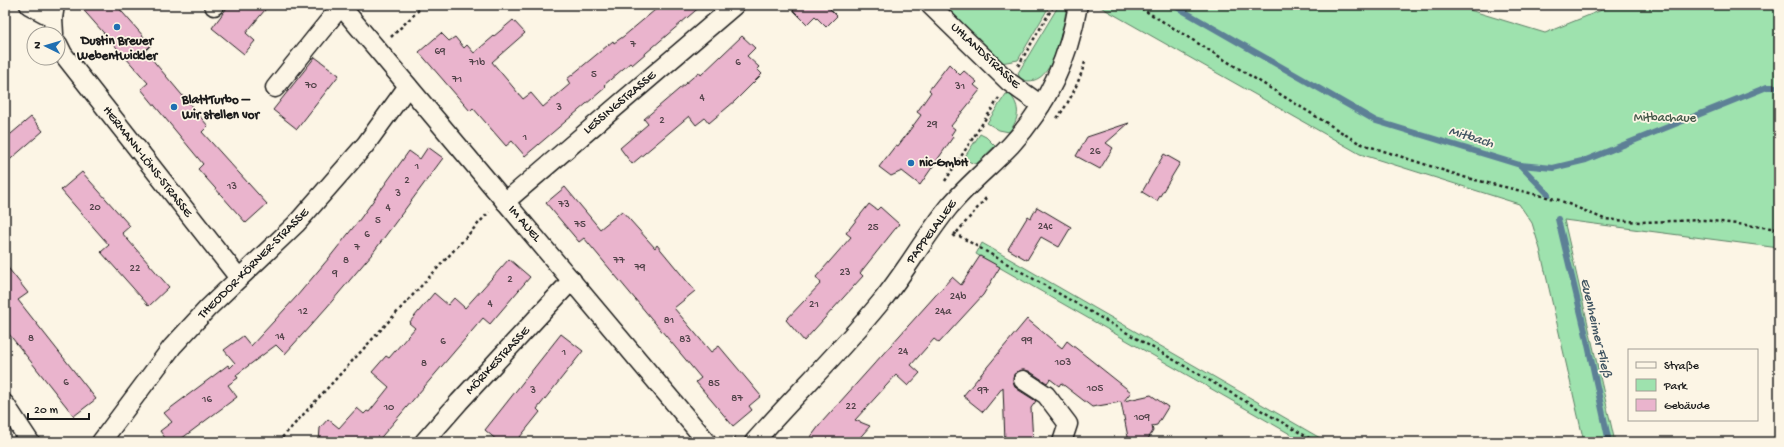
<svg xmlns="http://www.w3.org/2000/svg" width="1784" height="447" font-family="'Gochi Hand',sans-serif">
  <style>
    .green { fill: #9ee2ae; stroke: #5d7f65 }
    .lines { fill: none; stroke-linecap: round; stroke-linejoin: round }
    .stream { stroke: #5d8096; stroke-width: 6 }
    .building { fill: #eab4cd; stroke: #1c1c1c }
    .street-casing { stroke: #1c1c1c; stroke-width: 21 }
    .path { stroke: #1c1c1c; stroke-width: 2.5; stroke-dasharray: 3 3; stroke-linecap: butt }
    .street { stroke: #fcf5e5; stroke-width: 18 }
    .poi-dot { fill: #1f6fb2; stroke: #fcf5e5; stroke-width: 1.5 }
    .labels { text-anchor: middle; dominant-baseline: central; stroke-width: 3.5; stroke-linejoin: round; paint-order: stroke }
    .number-label { font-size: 11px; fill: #504248 }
    .poi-label { font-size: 13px; font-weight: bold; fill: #1c1c1c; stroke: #fcf5e5; text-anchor: start }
    .street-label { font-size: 13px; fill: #1c1c1c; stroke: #fcf5e5 }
    .park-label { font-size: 13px; fill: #435748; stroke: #fcf5e5 }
    .water-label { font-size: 14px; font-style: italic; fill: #425663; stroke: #fcf5e5 }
  </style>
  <rect width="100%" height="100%" fill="#fcf5e5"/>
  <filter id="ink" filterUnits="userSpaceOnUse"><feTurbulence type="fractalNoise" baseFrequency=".025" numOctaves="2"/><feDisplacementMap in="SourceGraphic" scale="8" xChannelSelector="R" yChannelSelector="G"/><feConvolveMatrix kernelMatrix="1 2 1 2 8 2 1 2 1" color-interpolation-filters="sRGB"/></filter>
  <g filter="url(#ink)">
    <!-- green -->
    <g class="green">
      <path d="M 941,5 L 1050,5 L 1018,60 L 1001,63 Z"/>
      <path d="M 1059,5 L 1067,5 C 1063,27 1054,93 1020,79 L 1018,73 Z"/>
      <path d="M 1097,5 L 1453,5 L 1545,33 L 1614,5 L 1779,5 L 1779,248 L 1564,220 L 1615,442 L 1584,442 L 1540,249 L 1532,223 L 1519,204 L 1360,154 Z"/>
      <path d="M 1006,94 L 1010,94 C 1021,108 1019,119 1009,132 L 999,130 L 987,123 Z"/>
      <path d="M 980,134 L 986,137 L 995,146 L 976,164 L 970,162 L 966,158 L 966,155 Z"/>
      <path d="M 982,243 L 1327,442 L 1304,442 L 976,254 Z"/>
    </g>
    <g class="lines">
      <!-- stream -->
      <g class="stream">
        <path d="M 1173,5 L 1376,121 L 1520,165 L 1553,168 L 1586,160 L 1767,87 L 1779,87"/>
        <path d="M 1520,165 L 1548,194"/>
        <path d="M 1558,219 L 1585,331 L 1609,442"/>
      </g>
    </g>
    <!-- building -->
    <g class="building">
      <path d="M 79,5 L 116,5 L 151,45 L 145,51 L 208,126 L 202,132 L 267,204 L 246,223 L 198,169 L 203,164 L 141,89 L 148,83 Z"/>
      <path d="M 229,5 L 269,5 L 246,33 L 255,41 L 244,54 L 212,28 Z"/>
      <path d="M 661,5 L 702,5 L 632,65 L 630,63 L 604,85 L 606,87 L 525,156 L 512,141 L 506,146 L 473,108 L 470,111 L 419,52 L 441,33 L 449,41 L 455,37 L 464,48 L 467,45 L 474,53 L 513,20 L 525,33 L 492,62 L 523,99 L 531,93 L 543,107 L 570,84 L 567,79 L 613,41 L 614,43 L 624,36 Z"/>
      <path d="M 788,5 L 826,5 L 837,16 L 826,27 L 815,16 L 807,24 Z"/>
      <path d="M 742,36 L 755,48 L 747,56 L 759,67 L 757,69 L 762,74 L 735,101 L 709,123 L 705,118 L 696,125 L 689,116 L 632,164 L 620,148 L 648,124 L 644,119 L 699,72 L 701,75 Z"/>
      <path d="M 315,57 L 339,75 L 297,129 L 273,110 Z"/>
      <path d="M 949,64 L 960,75 L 964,71 L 977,82 L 974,85 L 980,90 L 951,126 L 955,129 L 951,135 L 953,137 L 920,185 L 902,171 L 891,176 L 879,167 L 896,145 L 898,146 L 921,115 L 917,112 L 931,92 L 929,90 Z"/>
      <path d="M 31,117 L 43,131 L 5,164 L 5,139 Z"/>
      <path d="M 1129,123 L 1106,143 L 1113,148 L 1100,169 L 1076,156 L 1087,137 Z"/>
      <path d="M 428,147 L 443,158 L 372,254 L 327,307 L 285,354 L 276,345 L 236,375 L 238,378 L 228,385 L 237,397 L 177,442 L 168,442 L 160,431 L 172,422 L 164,413 L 228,365 L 230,368 L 235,363 L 224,350 L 243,336 L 251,346 L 297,296 L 329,258 L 360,219 L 409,151 L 420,159 Z"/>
      <path d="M 1164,154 L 1180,163 L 1157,201 L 1142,192 Z"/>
      <path d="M 82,172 L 130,226 L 122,233 L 169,287 L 149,306 L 101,252 L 109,245 L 61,190 Z"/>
      <path d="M 565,187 L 600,229 L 622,211 L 655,248 L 657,245 L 695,291 L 674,308 L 711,352 L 719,346 L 761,396 L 749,406 L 752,410 L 733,426 L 696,382 L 701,378 L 584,238 L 579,242 L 546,203 Z"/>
      <path d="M 869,204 L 877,210 L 880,207 L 899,224 L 860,273 L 863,276 L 804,341 L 786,320 L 821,283 L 816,277 L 851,237 L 846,233 Z"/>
      <path d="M 1037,207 L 1071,227 L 1059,247 L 1041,237 L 1027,260 L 1008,249 L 1028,216 L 1031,218 Z"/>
      <path d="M 980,256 L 1000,267 L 983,295 L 939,343 L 934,339 L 911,365 L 920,373 L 908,386 L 896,375 L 855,420 L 870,426 L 856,442 L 807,442 L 822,422 L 952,277 L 961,285 Z"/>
      <path d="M 509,259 L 530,277 L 490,324 L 483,318 L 377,442 L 319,442 L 320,428 L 328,419 L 339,428 L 357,408 L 364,414 L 367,411 L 369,412 L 389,387 L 372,372 L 386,356 L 389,358 L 415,328 L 409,323 L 434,293 L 448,305 L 454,298 L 465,308 Z"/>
      <path d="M 5,264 L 28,293 L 18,300 L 96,399 L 74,416 L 5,329 Z"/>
      <path d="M 1027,319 L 1062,348 L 1067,341 L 1131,392 L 1124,401 L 1151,395 L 1168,407 L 1157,425 L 1152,426 L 1153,431 L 1146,442 L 1129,442 L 1121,402 L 1092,407 L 1061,383 L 1059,386 L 1050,379 L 1047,383 L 1029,371 L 1023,370 L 1014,374 L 1013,380 L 1017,389 L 1036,401 L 1031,408 L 1033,442 L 1005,442 L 1003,387 L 983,412 L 963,396 Z"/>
      <path d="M 561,334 L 583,351 L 537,409 L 540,412 L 516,442 L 499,442 L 485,430 Z"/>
    </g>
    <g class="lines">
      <defs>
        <g id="street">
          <path d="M 29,5 L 53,18"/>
          <path d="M 340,5 L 707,442"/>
          <path d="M 930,5 L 1009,82 L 1041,105"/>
          <path d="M 214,6 L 215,5"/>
          <path d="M 54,34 L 53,18 L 55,5"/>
          <path d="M 58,44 L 63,54 L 239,278"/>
          <path d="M 275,88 L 341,6"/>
          <path d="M 505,202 L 735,5"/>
          <path d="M 1023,380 L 1046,395 L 1068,424 L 1062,442"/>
          <path d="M 5,404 L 30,442"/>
          <path d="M 101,442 L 172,347 L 208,308 L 296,224 L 366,144 L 408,86"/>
          <path d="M 424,442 L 459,402 L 572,280"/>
          <path d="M 754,442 C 795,395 841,351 880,303 C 905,273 924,238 949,207 C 968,184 991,166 1011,145 C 1047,106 1069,57 1078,5"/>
        </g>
      </defs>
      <!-- street casing -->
      <use href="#street" class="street-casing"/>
      <!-- path -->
      <g class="path">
        <path d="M 1136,5 L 1359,143 L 1467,178 L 1559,200 L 1604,219 L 1641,222 L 1704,220 L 1779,229"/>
        <path d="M 391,37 L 424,5"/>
        <path d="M 1018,66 L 1054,5"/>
        <path d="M 1057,118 C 1070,102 1079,82 1085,62"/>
        <path d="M 945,181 L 999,98"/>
        <path d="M 954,233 L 1316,442"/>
        <path d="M 953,237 L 986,198"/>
        <path d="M 278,442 L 489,212"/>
        <path d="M 728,442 L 736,437"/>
      </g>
      <!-- street -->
      <use href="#street" class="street"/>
    </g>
  </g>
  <!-- markers -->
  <g class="poi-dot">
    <circle cx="117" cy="27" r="4"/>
    <circle cx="174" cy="107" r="4"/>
    <circle cx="911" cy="163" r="4"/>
  </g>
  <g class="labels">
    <!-- number labels -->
    <g class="number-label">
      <text x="633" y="45">7</text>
      <text x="440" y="52">69</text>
      <text x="477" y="63">71b</text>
      <text x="738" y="63">6</text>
      <text x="594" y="75">5</text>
      <text x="457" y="80">71</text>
      <text x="311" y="86">70</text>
      <text x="960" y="87">31</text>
      <text x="702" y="98">4</text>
      <text x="559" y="108">3</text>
      <text x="662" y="121">2</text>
      <text x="932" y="125">29</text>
      <text x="525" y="138">1</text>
      <text x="1095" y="152">26</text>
      <text x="417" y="167">1</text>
      <text x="407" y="181">2</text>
      <text x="232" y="187">13</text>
      <text x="398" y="194">3</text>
      <text x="564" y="205">73</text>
      <text x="95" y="208">20</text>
      <text x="388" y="208">4</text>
      <text x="378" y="221">5</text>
      <text x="580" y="225">75</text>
      <text x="1045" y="227">24c</text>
      <text x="873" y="228">25</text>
      <text x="367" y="235">6</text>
      <text x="357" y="248">7</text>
      <text x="346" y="261">8</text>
      <text x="619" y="261">77</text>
      <text x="640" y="268">79</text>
      <text x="135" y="269">22</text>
      <text x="845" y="273">23</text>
      <text x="335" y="274">9</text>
      <text x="510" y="280">2</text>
      <text x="958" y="297">24b</text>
      <text x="490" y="304">4</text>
      <text x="814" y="305">21</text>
      <text x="303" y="312">12</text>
      <text x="943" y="312">24a</text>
      <text x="669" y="321">81</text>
      <text x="280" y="337">14</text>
      <text x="31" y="339">8</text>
      <text x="685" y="340">83</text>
      <text x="1027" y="341">99</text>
      <text x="443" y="342">6</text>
      <text x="903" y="352">24</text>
      <text x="564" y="353">1</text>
      <text x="1063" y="363">103</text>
      <text x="424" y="364">8</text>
      <text x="66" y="383">6</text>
      <text x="714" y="384">85</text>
      <text x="1095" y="389">105</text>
      <text x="533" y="391">3</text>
      <text x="983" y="391">97</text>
      <text x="737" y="399">87</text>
      <text x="207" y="400">16</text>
      <text x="851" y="407">22</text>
      <text x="389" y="408">10</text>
      <text x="1142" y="418">109</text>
    </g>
    <!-- poi labels -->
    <g class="poi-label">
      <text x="117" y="41" text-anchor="middle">Dustin Breuer<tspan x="117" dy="15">Webentwickler</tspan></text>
      <text x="182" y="100">BlattTurbo –<tspan x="182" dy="15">Wir stellen vor</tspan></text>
      <text x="919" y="163">nic-GmbH</text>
    </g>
    <!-- street labels -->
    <g class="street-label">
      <text transform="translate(985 56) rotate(43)">UHLANDSTRASSE</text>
      <text transform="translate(620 103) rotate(-40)">LESSINGSTRASSE</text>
      <text transform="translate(147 162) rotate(52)">HERMANN-LÖNS-STRASSE</text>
      <text transform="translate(524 224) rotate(49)">IM AUEL</text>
      <text transform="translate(932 232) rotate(-54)">PAPPELALLEE</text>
      <text transform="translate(254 264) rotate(-45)">THEODOR-KÖRNER-STRASSE</text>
      <text transform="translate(498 361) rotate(-47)">MÖRIKESTRASSE</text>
    </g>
    <!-- park labels -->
    <g class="park-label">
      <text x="1665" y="118">Mitbachaue</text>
    </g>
    <!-- water labels -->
    <g class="water-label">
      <text transform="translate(1471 138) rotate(17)">Mitbach</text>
      <text transform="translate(1595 328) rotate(77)">Euenheimer Fließ</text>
    </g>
  </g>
  <!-- margin -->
  <rect width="1784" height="447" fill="none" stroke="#fcf5e5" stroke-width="20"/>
  <rect x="10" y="10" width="1764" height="427" fill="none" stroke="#1c1c1c" stroke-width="1.5" filter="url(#ink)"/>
  <!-- legend -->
  <rect x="1628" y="349" width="130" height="72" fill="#fcf5e5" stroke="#a29e95"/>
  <rect x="1636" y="362" width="20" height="6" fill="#fcf5e5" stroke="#a29e95"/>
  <text x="1664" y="369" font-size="12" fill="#1c1c1c">Straße</text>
  <rect x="1636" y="379" width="20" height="12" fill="#9ee2ae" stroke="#a29e95"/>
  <text x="1664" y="389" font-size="12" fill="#1c1c1c">Park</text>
  <rect x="1636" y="399" width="20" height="12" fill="#eab4cd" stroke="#a29e95"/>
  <text x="1664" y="409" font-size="12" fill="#1c1c1c">Gebäude</text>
  <!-- north arrow -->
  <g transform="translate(46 46) rotate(275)"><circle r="19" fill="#fcf5e5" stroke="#a29e95"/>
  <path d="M0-3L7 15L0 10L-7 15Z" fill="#1f6fb2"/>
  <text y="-6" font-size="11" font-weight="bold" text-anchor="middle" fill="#1c1c1c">N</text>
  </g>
  <!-- scale -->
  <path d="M28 413v6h61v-6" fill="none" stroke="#1c1c1c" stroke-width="2"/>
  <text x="34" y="413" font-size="12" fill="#1c1c1c" stroke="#fcf5e5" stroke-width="3" paint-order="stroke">20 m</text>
</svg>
